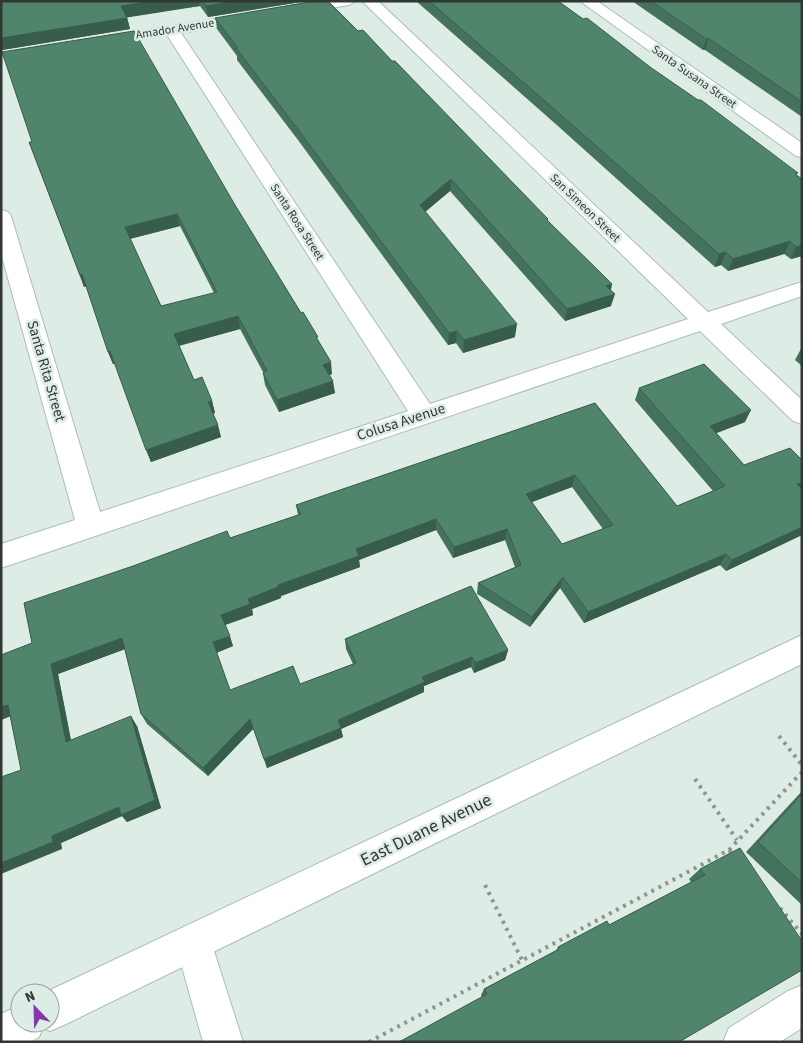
<svg xmlns="http://www.w3.org/2000/svg" width="803" height="1043" font-family="'Source Sans 3',sans-serif">
  <style>
    .lines { fill: none; stroke-linecap: round; stroke-linejoin: round }
    .minor-casing { stroke: #aebdb5; stroke-width: 2 }
    .major-casing { stroke: #aebdb5; stroke-width: 2 }
    .path { stroke: #8b9690; stroke-width: 4; stroke-dasharray: 3 5; stroke-linecap: butt }
    .minor { fill: #fff; fill-rule: evenodd }
    .major { fill: #fff; fill-rule: evenodd }
    .wall { fill: #45725d; fill-rule: evenodd }
    .shaded-wall { fill: #385d4c }
    .building { fill: #50856c; stroke: #385d4c; fill-rule: evenodd }
    .labels { text-anchor: middle; dominant-baseline: central; stroke-width: 5; stroke-linejoin: round; paint-order: stroke }
    .far-street-label { font-size: 12px; fill: #313733; stroke: #ddece4 }
    .street-label { font-size: 15px; fill: #313733; stroke: #ddece4 }
    .near-street-label { font-size: 18px; fill: #313733; stroke: #ddece4 }
  </style>
  <rect width="100%" height="100%" fill="#ddece4"/>
  <g class="lines">
    <defs>
      <g id="minor">
        <path d="M 321,1 L 356,1 L 349,5 L 294,14 L 289,13 L 287,10 L 289,7 Z"/>
        <path d="M 362,1 L 378,1 L 708,312 L 802,282 L 802,296 L 721,324 L 802,400 L 802,424 L 793,421 L 700,331 L 1,568 L 1,544 L 75,520 L 1,253 L 1,210 L 8,212 L 11,216 L 100,512 L 408,411 L 167,35 L 101,46 L 96,44 L 93,41 L 96,38 L 252,13 L 257,14 L 259,17 L 257,20 L 252,21 L 181,33 L 430,404 L 688,319 Z"/>
        <path d="M 580,1 L 597,1 L 802,143 L 802,157 L 796,156 Z"/>
        <path d="M 194,923 L 207,929 L 243,1042 L 203,1042 L 175,942 L 181,929 Z"/>
        <path d="M 802,985 L 802,1028 L 780,1042 L 723,1042 L 729,1028 L 788,991 Z"/>
      </g>
      <path id="major" d="M 802,635 L 802,664 L 64,1025 L 50,1031 L 43,1028 L 39,1037 L 30,1042 L 1,1042 L 1,1014 L 20,1005 L 20,1023 L 50,1023 L 50,993 L 44,993 Z"/>
    </defs>
    <!-- minor casing -->
    <use href="#minor" class="minor-casing"/>
    <!-- major casing -->
    <use href="#major" class="major-casing"/>
    <!-- path -->
    <g class="path">
      <path d="M 779,736 L 802,765"/>
      <path d="M 695,779 L 737,840"/>
      <path d="M 729,850 L 802,772"/>
      <path d="M 485,885 L 522,960"/>
      <path d="M 780,908 L 802,934"/>
      <path d="M 369,1042 L 729,850 L 733,854"/>
    </g>
    <!-- minor -->
    <use href="#minor" class="minor"/>
    <!-- major -->
    <use href="#major" class="major"/>
  </g>
  <!-- wall -->
  <g class="wall">
    <path d="M 1,1 L 307,1 L 208,17 L 200,6 L 178,9 L 127,17 L 130,29 L 2,50 Z"/>
    <path d="M 416,1 L 558,1 L 650,67 L 797,175 L 802,256 L 791,259 L 784,254 L 728,271 L 721,265 L 715,267 L 559,127 Z"/>
    <path d="M 632,1 L 802,1 L 802,117 L 705,50 L 703,50 Z"/>
    <path d="M 215,18 L 358,31 L 392,61 L 548,221 L 612,284 L 611,290 L 611,306 L 565,321 L 450,191 L 425,212 L 515,337 L 463,353 L 456,343 L 448,345 L 298,140 L 237,60 L 237,56 L 217,29 Z"/>
    <path d="M 29,142 L 235,205 L 319,342 L 332,374 L 330,375 L 335,393 L 279,412 L 265,385 L 263,373 L 263,372 L 240,329 L 179,346 L 194,380 L 212,401 L 215,413 L 213,414 L 221,437 L 151,462 L 115,363 L 113,364 L 108,352 L 86,286 L 84,287 ZM 180,226 L 214,293 L 161,306 L 130,239 Z"/>
    <path d="M 802,347 L 802,366 L 795,360 Z"/>
    <path d="M 639,388 L 745,422 L 716,433 L 744,465 L 802,460 L 802,535 L 726,571 L 720,565 L 584,623 L 560,588 L 530,627 L 477,594 L 478,583 L 515,567 L 505,540 L 453,558 L 436,530 L 359,560 L 360,567 L 281,596 L 281,598 L 252,609 L 253,615 L 225,625 L 233,646 L 216,653 L 230,690 L 300,684 L 353,664 L 346,649 L 345,639 L 508,650 L 505,660 L 474,673 L 471,667 L 424,686 L 424,692 L 341,729 L 343,737 L 267,768 L 254,728 L 208,776 L 147,724 L 141,714 L 125,649 L 58,674 L 71,740 L 137,726 L 161,808 L 127,822 L 122,816 L 61,843 L 62,849 L 21,770 L 10,716 L 1,720 L 1,655 L 32,643 L 230,538 L 298,515 L 296,505 L 595,403 L 677,506 L 713,491 L 635,400 ZM 572,487 L 603,529 L 562,544 L 532,502 Z"/>
    <path d="M 802,791 L 802,905 L 746,852 Z"/>
    <path d="M 700,869 L 802,941 L 482,997 L 481,995 L 484,989 L 556,951 L 558,947 L 609,925 L 691,882 L 689,879 Z"/>
  </g>
  <!-- shaded-wall -->
  <g class="shaded-wall">
    <path d="M 153,1 L 199,1 L 200,6 L 124,18 L 121,6 Z"/>
    <path d="M 235,1 L 307,1 L 208,17 L 206,6 Z"/>
    <path d="M 127,18 L 130,29 L 2,50 L 1,48 L 1,38 Z"/>
    <path d="M 708,38 L 705,50 L 703,50 L 706,39 Z"/>
    <path d="M 451,179 L 450,191 L 419,217 L 420,205 Z"/>
    <path d="M 177,214 L 180,226 L 129,239 L 125,227 Z"/>
    <path d="M 790,241 L 784,254 L 728,271 L 733,259 Z"/>
    <path d="M 802,245 L 802,256 L 791,259 L 796,247 Z"/>
    <path d="M 726,252 L 721,265 L 715,267 L 719,254 Z"/>
    <path d="M 82,274 L 87,286 L 84,287 L 80,275 Z"/>
    <path d="M 612,284 L 609,296 L 615,294 L 611,306 L 565,321 L 567,309 L 606,286 Z"/>
    <path d="M 238,316 L 240,329 L 177,346 L 174,334 Z"/>
    <path d="M 517,324 L 515,337 L 463,353 L 464,340 Z"/>
    <path d="M 457,331 L 456,343 L 448,345 L 449,333 Z"/>
    <path d="M 110,351 L 115,363 L 113,364 L 108,352 Z"/>
    <path d="M 331,362 L 332,374 L 324,377 L 323,365 Z"/>
    <path d="M 333,381 L 335,393 L 279,412 L 277,400 Z"/>
    <path d="M 212,401 L 215,413 L 211,414 L 208,402 Z"/>
    <path d="M 751,410 L 745,422 L 704,438 L 710,426 Z"/>
    <path d="M 218,425 L 221,437 L 151,462 L 146,450 Z"/>
    <path d="M 575,475 L 572,487 L 524,505 L 526,494 Z"/>
    <path d="M 802,483 L 802,492 L 797,484 Z"/>
    <path d="M 436,519 L 436,530 L 359,560 L 360,567 L 281,596 L 281,598 L 252,609 L 253,615 L 225,625 L 221,615 L 248,599 L 356,549 Z"/>
    <path d="M 802,527 L 802,535 L 726,571 L 732,560 Z"/>
    <path d="M 507,529 L 505,540 L 453,558 L 454,547 Z"/>
    <path d="M 726,554 L 720,565 L 584,623 L 588,612 Z"/>
    <path d="M 563,577 L 560,588 L 530,627 L 532,617 Z"/>
    <path d="M 230,636 L 233,646 L 216,653 L 213,642 Z"/>
    <path d="M 122,638 L 128,648 L 58,674 L 73,751 L 66,742 L 51,664 Z"/>
    <path d="M 508,650 L 505,660 L 474,673 L 475,663 Z"/>
    <path d="M 472,657 L 471,667 L 424,686 L 424,692 L 341,729 L 343,737 L 267,768 L 264,759 L 422,677 Z"/>
    <path d="M 8,705 L 16,714 L 1,720 L 1,707 Z"/>
    <path d="M 131,716 L 137,726 L 161,808 L 127,822 L 122,816 L 61,843 L 62,849 L 1,874 L 1,863 L 52,836 Z"/>
    <path d="M 250,719 L 254,728 L 208,776 L 203,768 Z"/>
  </g>
  <!-- building -->
  <g class="building">
    <path d="M 1,1 L 153,1 L 121,6 L 127,18 L 1,38 Z"/>
    <path d="M 203,1 L 235,1 L 206,6 Z"/>
    <path d="M 315,1 L 328,1 L 358,31 L 363,30 L 392,61 L 395,61 L 548,219 L 547,220 L 612,284 L 606,286 L 615,294 L 567,309 L 451,179 L 420,205 L 517,324 L 464,340 L 457,331 L 449,333 L 297,128 L 236,48 L 238,48 L 215,18 Z"/>
    <path d="M 429,1 L 558,1 L 583,19 L 587,18 L 650,67 L 698,100 L 701,100 L 798,173 L 795,174 L 802,179 L 802,245 L 796,247 L 790,241 L 733,259 L 726,252 L 719,254 L 561,115 Z"/>
    <path d="M 651,1 L 802,1 L 802,102 L 708,38 L 706,39 Z"/>
    <path d="M 134,31 L 235,205 L 301,313 L 303,312 L 318,337 L 316,337 L 331,362 L 323,365 L 333,381 L 277,400 L 263,373 L 267,371 L 238,316 L 174,334 L 194,380 L 202,377 L 212,401 L 208,402 L 218,425 L 146,450 L 110,351 L 108,352 L 82,274 L 80,275 L 29,142 L 32,142 L 2,52 ZM 177,214 L 217,292 L 161,306 L 125,227 Z"/>
    <path d="M 704,364 L 751,410 L 710,426 L 744,465 L 790,448 L 802,460 L 802,483 L 797,484 L 802,489 L 802,527 L 732,560 L 726,554 L 588,612 L 563,577 L 532,617 L 478,583 L 521,565 L 507,529 L 454,547 L 436,519 L 356,549 L 359,556 L 278,585 L 278,587 L 248,599 L 250,604 L 221,615 L 230,636 L 213,642 L 230,690 L 293,666 L 300,684 L 356,663 L 345,639 L 471,586 L 508,650 L 475,663 L 472,657 L 422,677 L 425,682 L 338,720 L 341,728 L 264,759 L 250,719 L 203,768 L 141,714 L 122,638 L 51,664 L 66,742 L 131,716 L 155,800 L 121,815 L 119,807 L 52,836 L 53,842 L 1,863 L 1,777 L 21,770 L 8,705 L 1,707 L 1,655 L 32,643 L 24,603 L 133,566 L 227,531 L 230,538 L 301,514 L 296,505 L 595,403 L 677,506 L 725,486 L 639,388 ZM 575,475 L 613,525 L 562,544 L 526,494 Z"/>
    <path d="M 802,794 L 802,883 L 758,842 Z"/>
    <path d="M 740,848 L 802,941 L 802,970 L 679,1042 L 399,1042 L 487,994 L 484,989 L 559,949 L 558,947 L 607,921 L 609,925 L 705,875 L 700,869 Z"/>
  </g>
  <g class="labels">
    <!-- far-street labels -->
    <g class="far-street-label">
      <text transform="translate(175 29) rotate(-9)">Amador Avenue</text>
      <text transform="translate(694 77) rotate(35)">Santa Susana Street</text>
      <text transform="translate(585 208) rotate(44)">San Simeon Street</text>
      <text transform="translate(297 222) rotate(57)">Santa Rosa Street</text>
    </g>
    <!-- street labels -->
    <g class="street-label">
      <text transform="translate(46 371) rotate(74)">Santa Rita Street</text>
      <text transform="translate(401 422) rotate(-18)">Colusa Avenue</text>
    </g>
    <!-- near-street labels -->
    <g class="near-street-label">
      <text transform="translate(426 830) rotate(-26)">East Duane Avenue</text>
    </g>
  </g>
  <!-- border -->
  <rect width="803" height="1043" fill="none" stroke="#313733" stroke-width="5"/>
  <!-- north arrow -->
  <g transform="translate(35 1008) rotate(337)"><circle r="24" fill="#ddece4" stroke="#98a49d"/>
  <path d="M0-4L9 19L0 12L-9 19Z" fill="#8438a9"/>
  <text y="-8" font-size="14" font-weight="bold" text-anchor="middle" fill="#313733">N</text>
  </g>
</svg>
